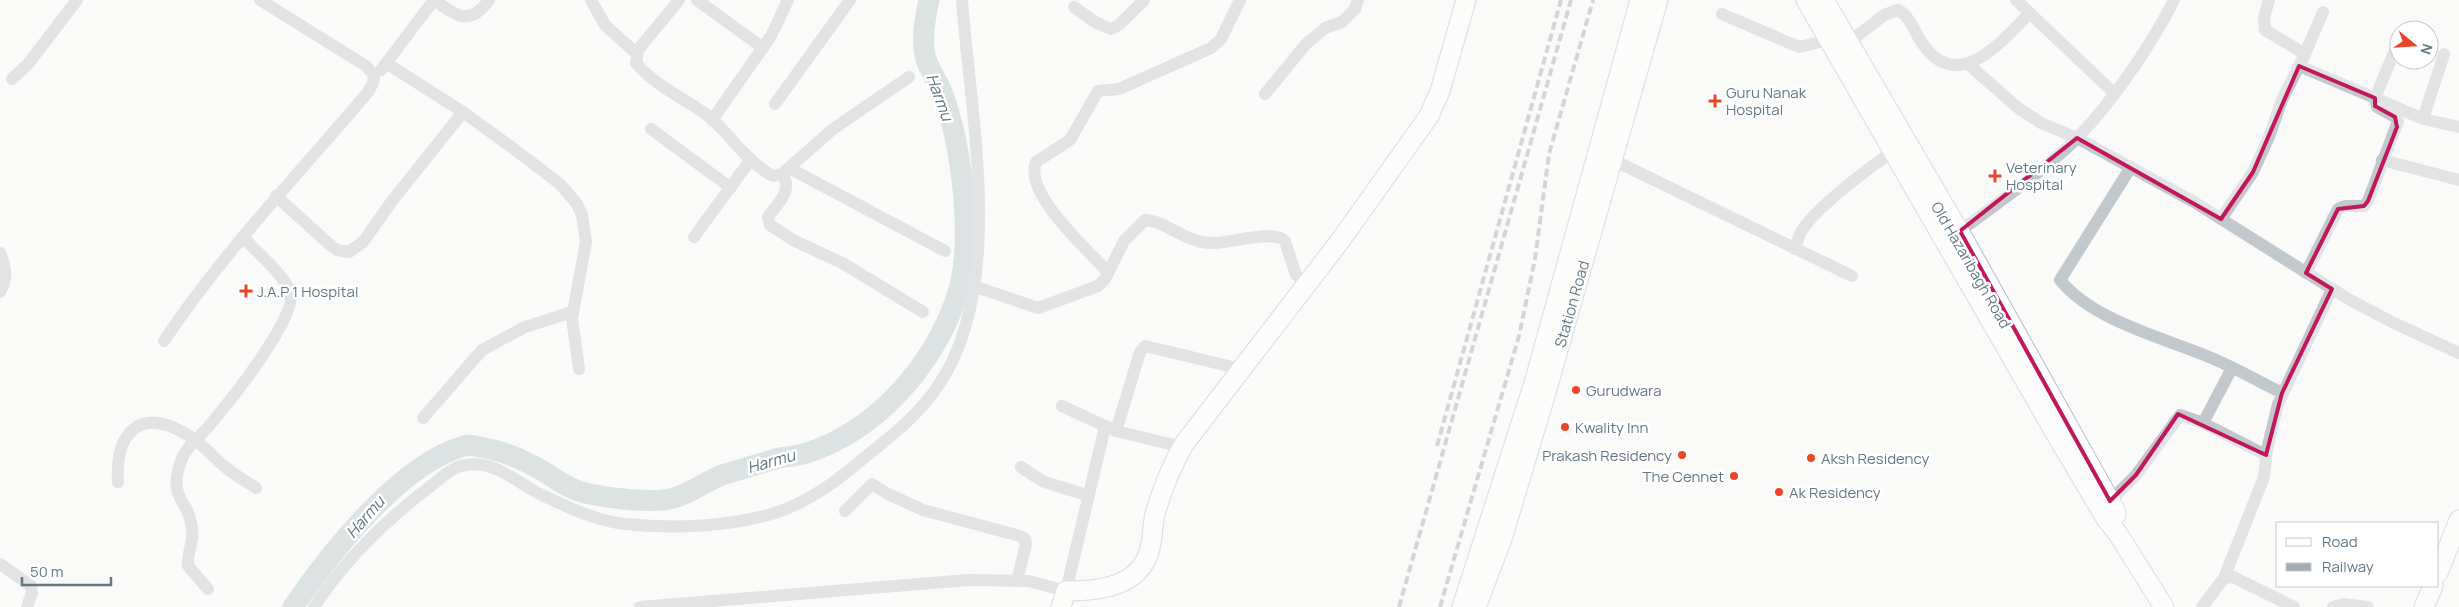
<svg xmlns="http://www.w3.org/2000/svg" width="2459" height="607" font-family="Manrope,sans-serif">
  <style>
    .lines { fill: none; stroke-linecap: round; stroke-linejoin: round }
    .river { stroke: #bbc8cb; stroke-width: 21 }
    .secondary-casing { stroke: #b5bcc1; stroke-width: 21 }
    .street { stroke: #c3c8cc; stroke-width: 12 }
    .secondary { stroke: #fff; stroke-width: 19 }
    .rail { stroke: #a4acb2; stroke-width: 4; stroke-dasharray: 8 4; stroke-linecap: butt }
    .marked { fill: none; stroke: #c2185b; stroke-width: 4; stroke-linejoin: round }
    .poi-dot { fill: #e94628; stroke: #fff; stroke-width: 2 }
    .labels { text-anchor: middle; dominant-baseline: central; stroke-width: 5; stroke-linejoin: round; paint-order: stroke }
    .poi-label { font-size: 15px; fill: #647884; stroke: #fff; text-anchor: start }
    .street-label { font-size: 15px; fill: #647884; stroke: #fff }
    .water-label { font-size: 16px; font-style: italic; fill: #5f777d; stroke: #fff }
  </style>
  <rect width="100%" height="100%" fill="#fafaf8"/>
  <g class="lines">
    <!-- river -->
    <path class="river" d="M 293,607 C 329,554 400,464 464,446 C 469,444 474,446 480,447 C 499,450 517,457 534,466 C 553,476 566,489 589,494 C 610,498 653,504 674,498 C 692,493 707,480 725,474 C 743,469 761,463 779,458 C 789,456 798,456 807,453 C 877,430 932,367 956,299 C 975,245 962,146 942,92 C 938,82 931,72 927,62 C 920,44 925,18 929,0"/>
    <defs>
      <g id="secondary">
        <path d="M 1806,0 L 2057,436 L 2105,517 L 2118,534 L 2164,607"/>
        <path d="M 1824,0 L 1963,238 L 2115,510 L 2116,515"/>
        <path d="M 2438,573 L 2459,520"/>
        <path d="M 1061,607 L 1066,591 C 1099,591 1138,587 1149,552 C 1153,540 1152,526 1155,514 C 1162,490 1172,465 1184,444 L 1340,241 L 1429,116 L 1440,91 L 1466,0"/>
        <path d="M 1462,607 L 1534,383 L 1640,0"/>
        <path id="s1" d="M 1476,607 L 1502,539 L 1545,396 L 1658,0"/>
        <path d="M 2424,607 L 2433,586"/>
      </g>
    </defs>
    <!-- secondary casing -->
    <use href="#secondary" class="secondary-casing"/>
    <!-- street -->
    <g class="street">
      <path d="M 435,0 C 457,18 471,25 489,0"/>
      <path d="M 591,0 L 605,25 L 637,54"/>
      <path d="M 679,0 L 638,50 L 636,63 C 656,87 687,99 711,118 C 731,136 748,163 773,176 L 782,174 L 833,129 L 909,77"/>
      <path d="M 697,0 L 763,48"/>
      <path d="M 2016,0 L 2114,93"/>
      <path d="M 2269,0 L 2264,18 L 2265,30 L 2305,54"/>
      <path d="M 1074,7 L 1095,22 L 1111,29 L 1119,25 L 1144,0"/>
      <path d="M 1722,14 L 1799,47 L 1825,41"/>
      <path d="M 1848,43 L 1884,15 L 1898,10 C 1909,15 1914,30 1920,40 C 1956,97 2000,43 2030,13"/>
      <path d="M 2395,50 L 2375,98 L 2423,119 L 2459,127"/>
      <path d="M 386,63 L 463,112 L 514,149 L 560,184 L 577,204 L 582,215 L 586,242 L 572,318 L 579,369"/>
      <path d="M 1968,64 L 2018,108 L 2041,123 L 2077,138 L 2194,202 L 2350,300 L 2392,322 L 2459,353"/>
      <path d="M 2299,66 L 2375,98 L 2377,107 L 2395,117 L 2398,121 L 2368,201 L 2364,206 L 2345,206 L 2338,209 L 2306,273"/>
      <path d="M 381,70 L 434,0"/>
      <path d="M 12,79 L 28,64 L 77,0"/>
      <path d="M 1265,94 L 1306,44 L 1325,28 L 1342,22 L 1355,9 L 1358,0"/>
      <path d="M 775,104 L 850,0"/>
      <path d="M 2423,119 L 2444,54"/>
      <path d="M 712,120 L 771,36 L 788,0"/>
      <path d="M 651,129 L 731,188"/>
      <path d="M 1611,159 L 1852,276"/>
      <path d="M 2382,160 L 2459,180"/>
      <path d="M 2131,167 L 2060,280 C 2094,322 2166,338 2214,359 C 2237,369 2260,382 2282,393"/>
      <path d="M 789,168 L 945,251"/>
      <path d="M 782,174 C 794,190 777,204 768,217 L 770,225 L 793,240 L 844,264 L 923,312"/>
      <path d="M 276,196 L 328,243 L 337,250 L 349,252 L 363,242 L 392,201 L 463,112"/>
      <path d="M 2221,219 L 2253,172 L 2269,137 L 2282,100 L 2305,54 L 2323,12"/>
      <path d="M 1960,231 C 1993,206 2028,183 2059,155 C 2101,119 2149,50 2174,0"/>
      <path d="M 694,237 L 751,159"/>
      <path d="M 1795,249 C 1797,244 1798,238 1800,234 C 1810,212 1870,167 1891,153"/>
      <path d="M 0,253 C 6,267 8,278 0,292"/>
      <path d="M 1108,272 C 1088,250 1023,193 1036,162 L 1070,140 L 1098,91 L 1119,89 L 1211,48 L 1221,39 L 1240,0"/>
      <path d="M 973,286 L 1038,308 L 1098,286 L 1105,279 L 1124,241 L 1145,220 C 1165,220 1186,244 1214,243 C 1231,243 1275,229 1285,241 L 1296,275 L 1308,283"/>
      <path d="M 164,341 C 224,251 299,174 368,92 L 373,83 L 374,75 L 366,66 L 260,0"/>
      <path d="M 1062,406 L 1116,431 L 1140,352 L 1145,346 L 1241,369"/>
      <path d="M 423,418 L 482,350 L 525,327 L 572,312"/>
      <path d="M 2203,423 L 2232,368"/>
      <path d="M 1116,431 L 1182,447"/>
      <path d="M 1021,467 L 1042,481 L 1089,496"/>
      <path d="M 118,482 C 115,434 139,406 186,434 C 201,442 212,456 224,466 C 234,475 246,481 256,488"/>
      <path d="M 2110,501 L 2136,475 L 2180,415 L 2203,423 L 2266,455"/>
      <path d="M 845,511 L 872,484 L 888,494 L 923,510 L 1020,536 L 1025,539 L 1026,544 L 1017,581"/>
      <path d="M 0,564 L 31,586 L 32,592 L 27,607"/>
      <path d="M 2224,578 L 2264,477 L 2267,450 L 2278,404 L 2332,289"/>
      <path d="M 208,589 L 188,566 C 187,553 194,541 192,529 C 189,497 167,501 181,461 C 186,446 199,438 209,426 C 226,406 300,315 290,292 C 284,274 256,252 243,237"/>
      <path d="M 314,607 C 344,561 384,522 428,488 C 438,481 449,469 461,466 C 493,457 518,484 544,496 C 569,508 597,521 625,524 C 673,529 731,527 778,512 C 807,502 837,481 860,461 C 888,439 918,416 938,386 C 1007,286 970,114 962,0"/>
      <path d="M 640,607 L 968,580 L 1029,581 L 1066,591 L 1105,427"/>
      <path d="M 2202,607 L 2224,578 L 2233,577 L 2294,607"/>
      <path d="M 2333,607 L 2344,604 L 2368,607"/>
    </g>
    <!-- secondary -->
    <use href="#secondary" class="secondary"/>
    <!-- rail -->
    <g class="rail">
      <path d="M 1437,446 L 1561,0"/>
      <path d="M 1399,607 L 1571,0"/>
      <path d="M 1440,607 L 1519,336 L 1535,259 L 1549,154 L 1593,0"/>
    </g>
  </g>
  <!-- marked area -->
  <path d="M0 0H2459V607H0ZM 2299,66 L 2375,98 L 2375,106 L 2395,117 L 2397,127 L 2368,201 L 2364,206 L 2338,209 L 2306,273 L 2332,289 L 2282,393 L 2266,455 L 2178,414 L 2136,475 L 2110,501 L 1960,231 L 2077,138 L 2221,219 L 2253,172 Z" fill="#fafaf8" fill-opacity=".55" fill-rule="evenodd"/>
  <path class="marked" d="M 2299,66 L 2375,98 L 2375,106 L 2395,117 L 2397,127 L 2368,201 L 2364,206 L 2338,209 L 2306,273 L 2332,289 L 2282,393 L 2266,455 L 2178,414 L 2136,475 L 2110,501 L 1960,231 L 2077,138 L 2221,219 L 2253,172 Z"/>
  <!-- markers -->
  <g class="poi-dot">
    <path d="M1712.5 93.5h5v5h5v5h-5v5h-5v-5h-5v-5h5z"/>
    <path d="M1992.5 168.5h5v5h5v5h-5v5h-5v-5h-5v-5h5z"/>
    <path d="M243.5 283.5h5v5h5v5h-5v5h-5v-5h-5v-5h5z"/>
    <circle cx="1576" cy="390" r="5"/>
    <circle cx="1565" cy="427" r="5"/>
    <circle cx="1682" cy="455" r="5"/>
    <circle cx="1811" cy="458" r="5"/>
    <circle cx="1734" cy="476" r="5"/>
    <circle cx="1779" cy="492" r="5"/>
  </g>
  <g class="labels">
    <!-- poi labels -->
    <g class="poi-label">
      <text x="1726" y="92">Guru Nanak<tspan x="1726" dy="17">Hospital</tspan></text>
      <text x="2006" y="167">Veterinary<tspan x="2006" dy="17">Hospital</tspan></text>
      <text x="257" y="291">J.A.P 1 Hospital</text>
      <text x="1586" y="390">Gurudwara</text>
      <text x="1575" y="427">Kwality Inn</text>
      <text x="1672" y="455" text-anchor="end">Prakash Residency</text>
      <text x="1821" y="458">Aksh Residency</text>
      <text x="1724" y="476" text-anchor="end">The Cennet</text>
      <text x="1789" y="492">Ak Residency</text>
    </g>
    <!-- street labels -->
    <g class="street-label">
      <text transform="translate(1971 265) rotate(60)">Old Hazaribagh Road</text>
      <text stroke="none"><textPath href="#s1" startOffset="318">Station Road</textPath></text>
    </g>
    <!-- water labels -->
    <g class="water-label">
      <text transform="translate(940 97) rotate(70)">Harmu</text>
      <text transform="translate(771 461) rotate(-16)">Harmu</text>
      <text transform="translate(365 517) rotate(-49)">Harmu</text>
    </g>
  </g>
  <!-- legend -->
  <rect x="2276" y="522" width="162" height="65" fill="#ffffff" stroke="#c1c9ce"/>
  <rect x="2286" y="538" width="25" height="8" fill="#ffffff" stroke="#c1c9ce"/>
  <text x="2322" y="547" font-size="15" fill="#647884">Road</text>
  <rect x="2286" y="563" width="25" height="8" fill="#a4acb2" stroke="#c1c9ce"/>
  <text x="2322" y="572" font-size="15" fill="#647884">Railway</text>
  <!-- north arrow -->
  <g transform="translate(2414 45) rotate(108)"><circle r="24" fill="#ffffff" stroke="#c1c9ce"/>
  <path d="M0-4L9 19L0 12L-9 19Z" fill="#e94628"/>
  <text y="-8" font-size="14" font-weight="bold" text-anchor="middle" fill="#647884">N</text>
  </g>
  <!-- scale -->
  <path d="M22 577v8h89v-8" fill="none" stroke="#647884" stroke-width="2.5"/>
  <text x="30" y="577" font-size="15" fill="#647884" stroke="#ffffff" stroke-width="4" paint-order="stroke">50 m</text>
</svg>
